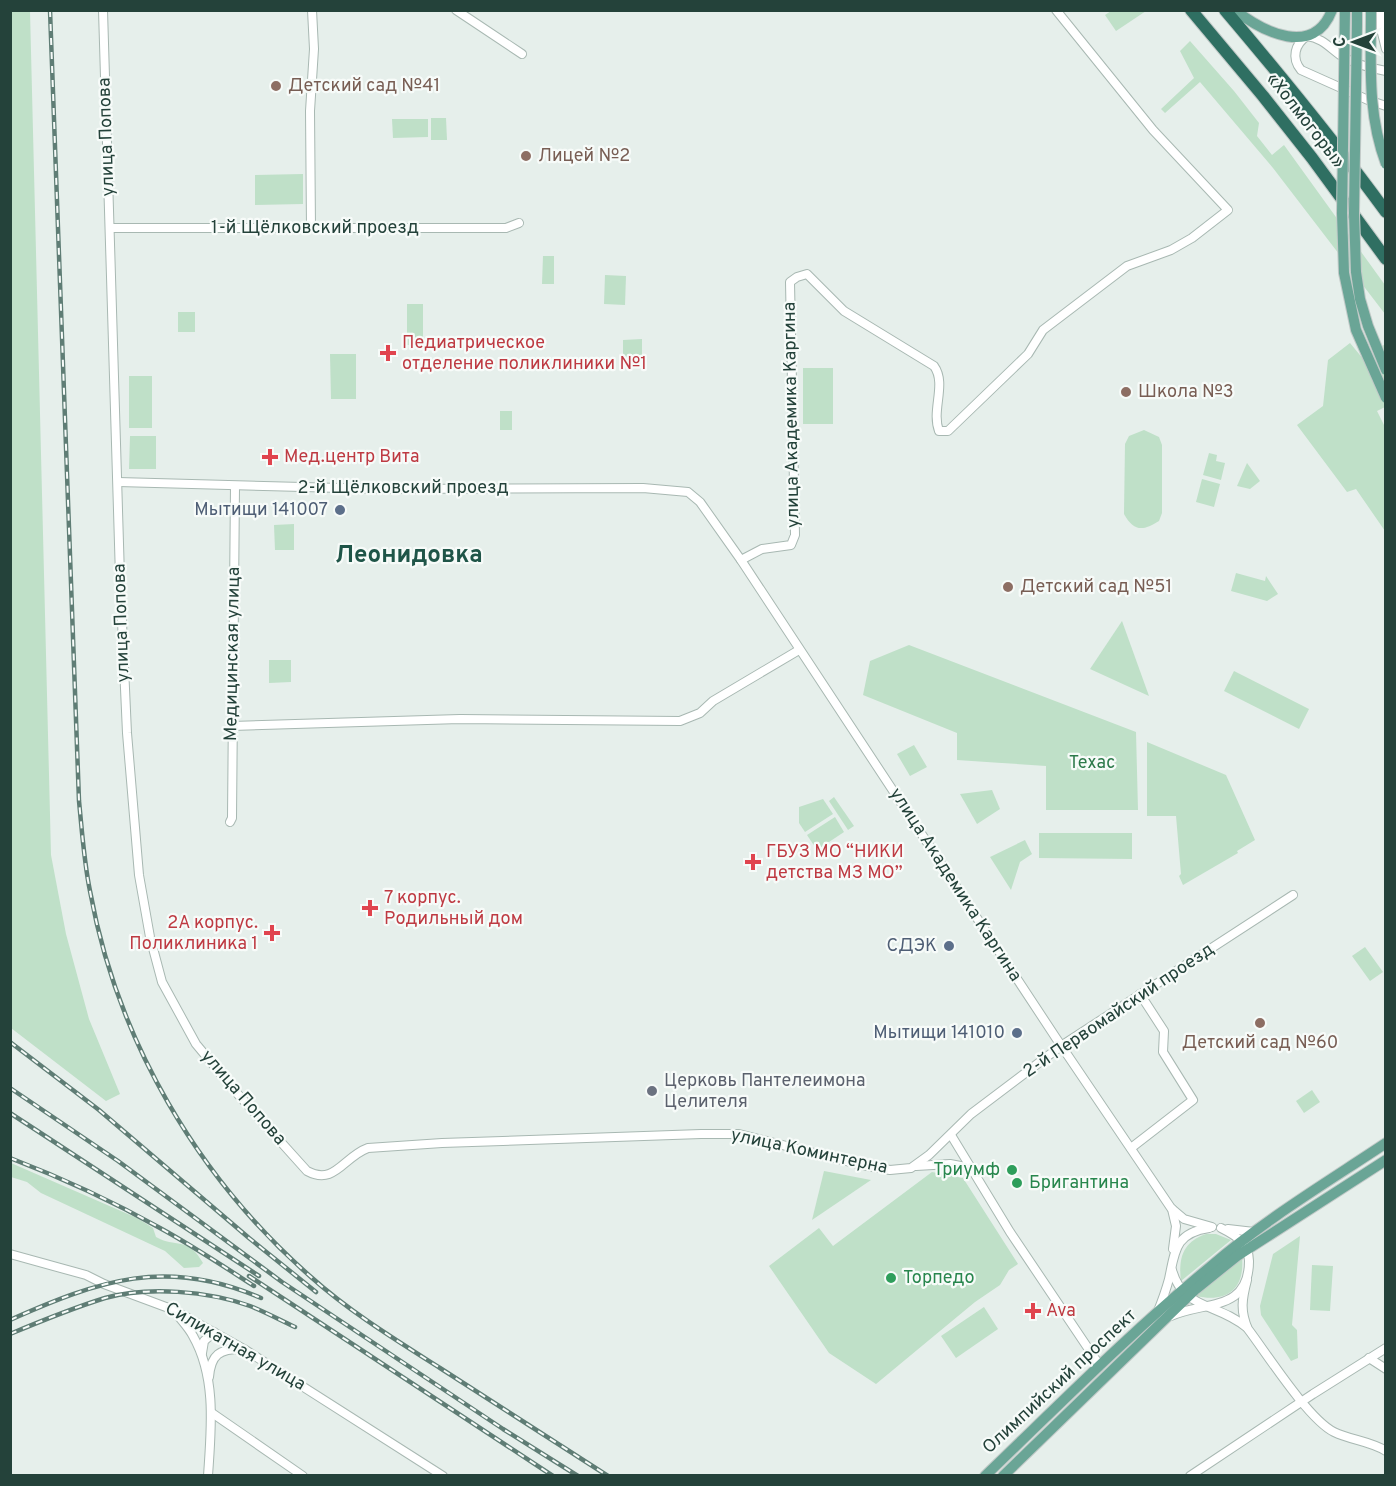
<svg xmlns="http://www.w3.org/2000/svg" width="1396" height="1486" font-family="Overpass,sans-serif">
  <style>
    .green { fill: #bfe0c8 }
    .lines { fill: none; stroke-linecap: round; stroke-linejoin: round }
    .minor-casing { stroke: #a8b8b2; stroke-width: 10 }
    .major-casing { stroke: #c2cac8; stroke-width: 12 }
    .highway-casing { stroke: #c2cac8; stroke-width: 14 }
    .minor { stroke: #fff; stroke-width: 8 }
    .major { stroke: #6aa596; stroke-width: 10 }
    .highway { stroke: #2f6f62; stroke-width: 12 }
    .rail-casing { stroke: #5f7d75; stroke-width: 4.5 }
    .rail { stroke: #f7fbf9; stroke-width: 2; stroke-dasharray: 7; stroke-linecap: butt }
    .major-bridge-casing { stroke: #c2cac8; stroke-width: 12; stroke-linecap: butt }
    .major-bridge { stroke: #6aa596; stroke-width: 10 }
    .education-dot { fill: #8d6e63; stroke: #f7fbf9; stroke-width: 2 }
    .health-dot { fill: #e0444e; stroke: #f7fbf9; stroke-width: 2 }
    .service-dot { fill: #5c6f8a; stroke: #f7fbf9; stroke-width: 2 }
    .worship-dot { fill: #6b7280; stroke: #f7fbf9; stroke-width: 2 }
    .leisure-dot { fill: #2e9e5b; stroke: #f7fbf9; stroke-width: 2 }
    .labels { text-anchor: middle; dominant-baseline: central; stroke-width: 4.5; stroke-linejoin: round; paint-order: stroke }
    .education-label { font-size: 18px; fill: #785e54; stroke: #f7fbf9; text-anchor: start }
    .street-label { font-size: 18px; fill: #24423a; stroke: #f7fbf9 }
    .health-label { font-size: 18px; fill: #be3a42; stroke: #f7fbf9; text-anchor: start }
    .service-label { font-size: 18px; fill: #4e5e75; stroke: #f7fbf9; text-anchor: end }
    .park-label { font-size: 18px; fill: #2d7a4b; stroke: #f7fbf9 }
    .worship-label { font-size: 18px; fill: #5b616d; stroke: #f7fbf9; text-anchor: start }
    .leisure-label { font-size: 18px; fill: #27864d; stroke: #f7fbf9; text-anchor: start }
    .district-label { font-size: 24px; font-weight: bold; fill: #1f5548; stroke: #f7fbf9 }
  </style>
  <rect width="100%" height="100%" fill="#e6efeb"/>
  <!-- green -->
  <g class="green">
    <path d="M 10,11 L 30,11 L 51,855 L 66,934 L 89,1019 L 120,1094 L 106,1101 L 11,1028 Z"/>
    <path d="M 1111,11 L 1146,10 L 1146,11 L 1116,31 L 1105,15 Z"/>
    <path d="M 1190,41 L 1234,91 L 1259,123 L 1257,136 L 1272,155 L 1284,145 L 1385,285 L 1385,314 L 1273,168 L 1200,82 L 1165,113 L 1161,109 L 1194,78 L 1180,51 Z"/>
    <path d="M 431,118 L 446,118 L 447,140 L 431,140 Z"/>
    <path d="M 392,119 L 428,119 L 428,137 L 393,138 Z"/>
    <path d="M 303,174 L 303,204 L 255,205 L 255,175 Z"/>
    <path d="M 543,256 L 554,256 L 554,284 L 542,284 Z"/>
    <path d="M 605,275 L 626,276 L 625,305 L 604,304 Z"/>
    <rect x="407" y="304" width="16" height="41"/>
    <rect x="178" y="312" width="17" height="20"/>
    <path d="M 642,339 L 642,363 L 623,363 L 623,340 Z"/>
    <path d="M 1350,343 L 1364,360 L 1385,344 L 1385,407 L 1377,411 L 1385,427 L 1385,531 L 1356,489 L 1347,492 L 1297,425 L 1323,406 L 1328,360 Z"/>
    <path d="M 330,354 L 356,354 L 356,399 L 331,399 Z"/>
    <rect x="803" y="368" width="30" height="56"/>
    <rect x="129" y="376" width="23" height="52"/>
    <rect x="500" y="411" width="12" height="19"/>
    <path d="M 1144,430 L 1159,437 L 1162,445 L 1162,513 L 1159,521 C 1143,531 1134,532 1124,514 L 1125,444 L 1129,436 Z"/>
    <path d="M 130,436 L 156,436 L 156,469 L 129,469 Z"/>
    <path d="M 1209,453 L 1217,455 L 1216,461 L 1225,463 L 1221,480 L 1203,475 Z"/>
    <path d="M 1247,463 L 1260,481 L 1250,489 L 1237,486 Z"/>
    <path d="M 1202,479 L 1220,484 L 1214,507 L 1196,502 Z"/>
    <path d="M 294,524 L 294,550 L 275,550 L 274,525 Z"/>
    <path d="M 1236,573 L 1265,581 L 1266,576 L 1278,594 L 1267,601 L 1231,591 Z"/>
    <path d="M 1122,621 L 1149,696 L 1090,669 Z"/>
    <path d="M 909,645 L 1136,732 L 1138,810 L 1046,810 L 1046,766 L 957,760 L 957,733 L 863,695 L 870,661 Z"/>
    <path d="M 269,660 L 291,660 L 291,682 L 269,683 Z"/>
    <path d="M 1234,671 L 1309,709 L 1299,729 L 1224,691 Z"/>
    <path d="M 1147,742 L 1226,775 L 1255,840 L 1237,851 L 1238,853 L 1183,885 L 1179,876 L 1181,874 L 1176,816 L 1147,816 Z"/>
    <path d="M 914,745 L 927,767 L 910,776 L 897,754 Z"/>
    <path d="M 992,790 L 1000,809 L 977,824 L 960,794 Z"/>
    <path d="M 834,797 L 854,826 L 848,830 L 829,801 Z"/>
    <path d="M 823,799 L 833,814 L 805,832 L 799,823 L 799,807 Z"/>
    <path d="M 835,817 L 844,832 L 817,850 L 807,835 Z"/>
    <path d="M 1039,833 L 1132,833 L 1132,859 L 1039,858 Z"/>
    <path d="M 1025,840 L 1032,854 L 1020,862 L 1011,890 L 990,857 Z"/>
    <path d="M 1365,947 L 1383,972 L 1370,981 L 1352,956 Z"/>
    <path d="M 1312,1090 L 1320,1102 L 1304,1113 L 1296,1101 Z"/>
    <path d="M 11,1163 L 137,1218 L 153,1228 L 156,1237 C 175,1248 188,1236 203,1263 L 199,1267 L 184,1268 L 165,1251 L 41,1193 L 27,1182 L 11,1177 Z"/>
    <path d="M 824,1171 L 871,1180 L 812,1220 Z"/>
    <path d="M 932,1172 L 963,1178 L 1018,1264 L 1009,1270 L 1000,1285 L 975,1302 L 876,1384 L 829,1353 L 769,1266 L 819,1228 L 833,1246 Z"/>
    <path d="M 1206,1234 L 1216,1234 L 1231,1240 L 1181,1281 C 1178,1258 1183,1242 1206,1234 Z"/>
    <path d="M 1300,1236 L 1292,1325 L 1297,1330 L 1298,1358 L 1291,1361 L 1261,1315 L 1260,1306 L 1273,1254 Z"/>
    <path d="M 1242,1257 C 1245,1289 1227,1303 1196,1296 Z"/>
    <path d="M 1312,1265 L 1333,1266 L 1330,1311 L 1310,1310 Z"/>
    <path d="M 984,1307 L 998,1329 L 956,1358 L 941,1336 Z"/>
  </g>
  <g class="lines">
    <defs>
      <g id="minor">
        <path d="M 103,10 L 120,577 L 127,733 L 139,875 L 150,937 L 162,982 L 196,1044 L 235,1091 L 307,1171 C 335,1186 343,1157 368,1148 L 442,1143 L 701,1134 L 739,1134 L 862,1165 L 890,1170 L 911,1168 L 929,1155 L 971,1114 L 1061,1046 L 1293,895"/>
        <path d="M 456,10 L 522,54"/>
        <path d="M 1381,10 L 1381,29 L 1386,49"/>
        <path d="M 1386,71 C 1369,68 1354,64 1340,55 C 1329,47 1322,38 1307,36 C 1295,44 1291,58 1301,70 L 1368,100 L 1386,106"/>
        <path d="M 111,228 L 506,228 L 519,223"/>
        <path d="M 311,228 L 310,111 L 314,49 L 312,10"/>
        <path d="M 118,482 L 380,489 L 643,488 L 688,492 L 700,502 L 741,560 L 1056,1038 L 1171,1208 L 1184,1219 L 1212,1227"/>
        <path d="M 741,560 L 762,549 L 791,545 L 795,535 L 790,282 L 797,277 L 807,274 L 844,311 L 934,366 C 947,384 931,410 939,431 L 948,431 L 1028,354 L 1043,330 L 1127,266 L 1171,250 L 1192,238 L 1228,210 L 1153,130 L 1056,10"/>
        <path d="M 232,726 L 460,719 L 680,721 L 700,713 L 713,701 L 799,650"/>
        <path d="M 230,822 L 232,818 L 235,486"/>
        <path d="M 951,1135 L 1010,1232 L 1100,1366"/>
        <path d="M 1131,1148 L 1193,1100 L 1163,1052 L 1164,1031 L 1140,994"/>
        <path d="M 916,1166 L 950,1164 L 971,1168"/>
        <path d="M 1172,1209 L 1176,1226 L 1173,1249"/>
        <path d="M 1228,1229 L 1254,1232"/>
        <path d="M 10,1254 L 86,1275 L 104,1284 L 174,1310 L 244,1349 L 443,1476"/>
        <path d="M 1172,1270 C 1183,1310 1218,1303 1246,1327"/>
        <path d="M 1247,1280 C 1242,1299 1240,1311 1248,1329 C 1267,1354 1308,1419 1334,1432 C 1350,1440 1370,1441 1386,1451"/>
        <path d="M 1158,1311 C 1162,1301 1166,1290 1169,1279 C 1175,1251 1175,1233 1209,1228"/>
        <path d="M 176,1313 C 182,1321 189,1328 193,1336 C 217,1378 211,1430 208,1476"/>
        <path d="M 1171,1316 C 1204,1301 1249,1312 1249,1261 C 1249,1243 1235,1235 1221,1228"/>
        <path d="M 202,1353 L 204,1341 L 214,1332"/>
        <path d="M 1369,1358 L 1386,1369"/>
        <path d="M 209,1377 C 211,1354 220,1349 241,1349"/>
        <path d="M 212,1413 L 303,1476"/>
        <path d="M 1190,1476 L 1313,1394 L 1386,1348"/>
      </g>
      <g id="major">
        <path d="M 1235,10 C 1263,32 1314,58 1332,10"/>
        <path d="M 1357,25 L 1357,10"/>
        <path d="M 985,1476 C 1059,1405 1131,1332 1210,1267 C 1264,1220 1326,1183 1386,1143"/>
        <path d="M 1003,1476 L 1196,1289 L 1237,1256 L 1386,1160"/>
      </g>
      <g id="highway">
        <path d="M 1191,10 L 1263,96 L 1312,158 L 1386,259"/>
        <path d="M 1225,10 C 1281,76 1335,142 1386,212"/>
      </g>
    </defs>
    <!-- minor casing -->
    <use href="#minor" class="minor-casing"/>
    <!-- major casing -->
    <use href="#major" class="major-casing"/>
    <!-- highway casing -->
    <use href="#highway" class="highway-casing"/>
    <!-- minor -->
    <use href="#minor" class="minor"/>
    <!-- major -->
    <use href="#major" class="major"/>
    <!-- highway -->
    <use href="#highway" class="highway"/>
    <defs>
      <g id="rail">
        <path d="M 50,10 L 79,801 C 82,831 84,862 90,891 C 117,1040 197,1177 311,1277 C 350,1312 396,1340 440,1368 C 496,1404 552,1440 608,1476"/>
        <path d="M 10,1042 L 99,1110 L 249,1238 L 316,1292"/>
        <path d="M 10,1088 L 118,1161 L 282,1282 L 503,1429 L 578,1476"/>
        <path d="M 10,1113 L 259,1276"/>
        <path d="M 10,1158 C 62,1178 112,1201 160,1228 C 193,1246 223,1266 254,1286"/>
        <path d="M 249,1276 L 553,1476"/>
        <path d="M 10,1320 C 100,1280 166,1257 261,1298"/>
        <path d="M 10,1334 C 41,1321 73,1308 105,1298 C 148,1286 208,1291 250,1306 C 265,1312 280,1320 295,1327"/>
      </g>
    </defs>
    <!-- rail casing -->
    <use href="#rail" class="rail-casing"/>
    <!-- rail -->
    <use href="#rail" class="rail"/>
    <defs>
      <g id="major-bridge">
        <path d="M 1345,10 L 1342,213 L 1344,273 L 1356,330 L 1386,398"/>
        <path d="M 1371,10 C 1371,64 1367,113 1386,164"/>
        <path d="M 1357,25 L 1354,213 L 1356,272 L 1360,299 L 1368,326 L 1386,370"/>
      </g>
    </defs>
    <!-- major-bridge casing -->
    <use href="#major-bridge" class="major-bridge-casing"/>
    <!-- major-bridge -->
    <use href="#major-bridge" class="major-bridge"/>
  </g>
  <!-- markers -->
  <g class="education-dot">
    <circle cx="276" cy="86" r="6"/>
    <circle cx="526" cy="156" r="6"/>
    <circle cx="1126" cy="392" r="6"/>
    <circle cx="1008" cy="587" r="6"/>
    <circle cx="1260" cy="1023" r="6"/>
  </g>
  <g class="health-dot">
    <path d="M385 344h6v6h6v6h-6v6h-6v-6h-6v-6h6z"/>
    <path d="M267 448h6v6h6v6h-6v6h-6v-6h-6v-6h6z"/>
    <path d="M750 853h6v6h6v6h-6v6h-6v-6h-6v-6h6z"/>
    <path d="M367 899h6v6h6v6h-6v6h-6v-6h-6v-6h6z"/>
    <path d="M269 924h6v6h6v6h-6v6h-6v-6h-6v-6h6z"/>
    <path d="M1030 1302h6v6h6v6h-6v6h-6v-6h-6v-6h6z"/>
  </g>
  <g class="service-dot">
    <circle cx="340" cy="510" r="6"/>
    <circle cx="949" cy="946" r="6"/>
    <circle cx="1017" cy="1033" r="6"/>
  </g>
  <circle class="worship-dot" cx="652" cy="1091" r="6"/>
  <g class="leisure-dot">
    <circle cx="1012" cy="1170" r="6"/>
    <circle cx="1017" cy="1183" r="6"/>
    <circle cx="891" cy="1278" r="6"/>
  </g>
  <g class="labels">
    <!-- education labels -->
    <g class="education-label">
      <text x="288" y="86">Детский сад №41</text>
      <text x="538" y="156">Лицей №2</text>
      <text x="1138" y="392">Школа №3</text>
      <text x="1020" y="587">Детский сад №51</text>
      <text x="1260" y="1043" text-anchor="middle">Детский сад №60</text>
    </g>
    <!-- street labels -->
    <g class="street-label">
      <text transform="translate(1305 121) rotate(52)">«Холмогоры»</text>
      <text transform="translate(107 137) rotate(-92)">улица Попова</text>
      <text x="315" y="228">1-й Щёлковский проезд</text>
      <text transform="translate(792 415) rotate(-91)">улица Академика Каргина</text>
      <text x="403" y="488">2-й Щёлковский проезд</text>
      <text transform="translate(122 623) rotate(-92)">улица Попова</text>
      <text transform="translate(233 654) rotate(-89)">Медицинская улица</text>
      <text transform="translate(955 885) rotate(57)">улица Академика Каргина</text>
      <text transform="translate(1119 1011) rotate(-34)">2-й Первомайский проезд</text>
      <text transform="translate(243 1098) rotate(49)">улица Попова</text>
      <text transform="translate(809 1152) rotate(12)">улица Коминтерна</text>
      <text transform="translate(235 1347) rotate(30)">Силикатная улица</text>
      <text transform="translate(1060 1382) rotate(-43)">Олимпийский проспект</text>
    </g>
    <!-- health labels -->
    <g class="health-label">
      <text x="402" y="343">Педиатрическое<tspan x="402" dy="21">отделение поликлиники №1</tspan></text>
      <text x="284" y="457">Мед.центр Вита</text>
      <text x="766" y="852">ГБУЗ МО “НИКИ<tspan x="766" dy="21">детства МЗ МО”</tspan></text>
      <text x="384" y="898">7 корпус.<tspan x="384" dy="21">Родильный дом</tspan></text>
      <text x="258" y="923" text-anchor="end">2А корпус.<tspan x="258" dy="21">Поликлиника 1</tspan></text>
      <text x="1046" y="1311">Ava</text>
    </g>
    <!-- service labels -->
    <g class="service-label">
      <text x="328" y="510">Мытищи 141007</text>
      <text x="937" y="946">СДЭК</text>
      <text x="1005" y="1033">Мытищи 141010</text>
    </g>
    <!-- park labels -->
    <g class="park-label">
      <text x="1092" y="763">Техас</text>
    </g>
    <!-- worship labels -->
    <g class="worship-label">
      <text x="664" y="1081">Церковь Пантелеимона<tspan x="664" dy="21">Целителя</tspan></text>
    </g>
    <!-- leisure labels -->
    <g class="leisure-label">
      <text x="1000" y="1170" text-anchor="end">Триумф</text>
      <text x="1029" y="1183">Бригантина</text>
      <text x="903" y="1278">Торпедо</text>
    </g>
    <!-- district labels -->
    <g class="district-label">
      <text x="409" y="556">Леонидовка</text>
    </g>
  </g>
  <!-- border -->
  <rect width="1396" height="1486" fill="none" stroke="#24423a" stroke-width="24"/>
  <!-- north arrow -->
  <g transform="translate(1354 42) rotate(270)" stroke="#f7fbf9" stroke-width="4.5" paint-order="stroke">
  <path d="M0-4.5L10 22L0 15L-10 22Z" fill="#24423a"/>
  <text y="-9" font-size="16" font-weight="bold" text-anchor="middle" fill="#24423a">С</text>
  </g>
</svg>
